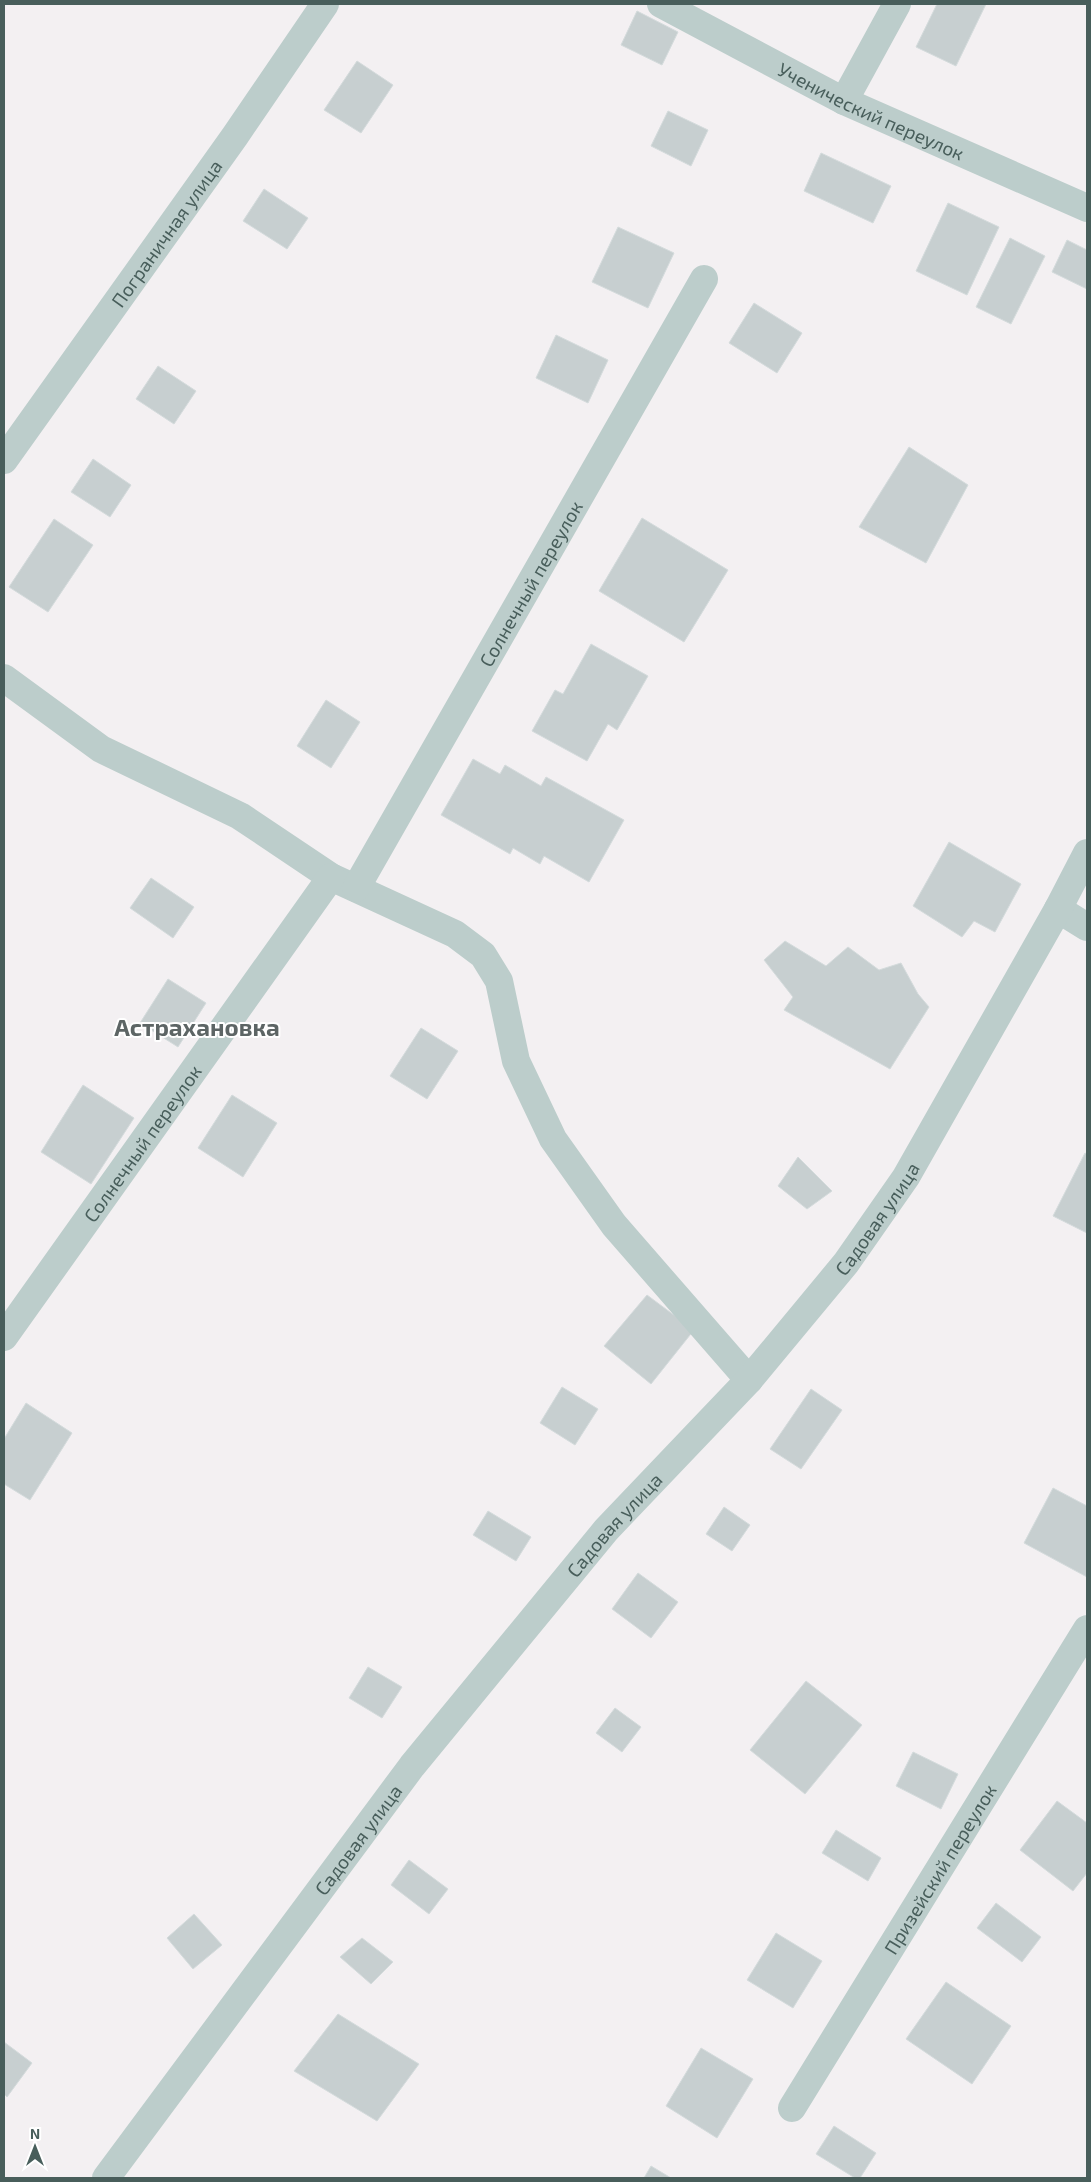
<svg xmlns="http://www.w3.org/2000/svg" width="1091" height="2182" font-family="'Exo 2',sans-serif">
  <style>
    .building { fill: #c7cfd0; stroke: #d4dbdc }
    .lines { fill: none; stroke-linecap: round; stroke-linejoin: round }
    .minor { stroke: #bccdcb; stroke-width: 28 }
    .labels { text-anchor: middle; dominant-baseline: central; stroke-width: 4; stroke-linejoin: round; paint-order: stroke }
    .street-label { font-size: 19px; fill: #485e5b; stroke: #fff }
    .district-label { font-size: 24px; font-weight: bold; fill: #5d6565; stroke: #fff }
  </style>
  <rect width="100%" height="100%" fill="#f3f0f2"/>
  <!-- building -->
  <g class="building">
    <path d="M 937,4 L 986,4 L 956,66 L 916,47 Z"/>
    <path d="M 637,11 L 678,32 L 662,65 L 621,45 Z"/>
    <path d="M 357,61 L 393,85 L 361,133 L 324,110 Z"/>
    <path d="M 668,111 L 708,130 L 691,166 L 651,146 Z"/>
    <path d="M 821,153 L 891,186 L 873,223 L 804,191 Z"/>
    <path d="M 264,189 L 308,218 L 287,249 L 243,221 Z"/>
    <path d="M 948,203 L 999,227 L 967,295 L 916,271 Z"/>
    <path d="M 618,227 L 674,253 L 648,308 L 592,282 Z"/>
    <path d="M 1010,238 L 1045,256 L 1011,324 L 976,307 Z"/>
    <path d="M 1067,240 L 1087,250 L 1087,289 L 1052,272 Z"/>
    <path d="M 754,303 L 802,333 L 777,373 L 729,343 Z"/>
    <path d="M 556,335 L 608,360 L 588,403 L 536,378 Z"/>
    <path d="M 158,366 L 196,391 L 174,424 L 136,399 Z"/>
    <path d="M 909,447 L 968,485 L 926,563 L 859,527 Z"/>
    <path d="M 93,459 L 131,485 L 110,517 L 71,492 Z"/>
    <path d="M 642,518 L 728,570 L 684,642 L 599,591 Z"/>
    <path d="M 54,519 L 93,545 L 48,612 L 9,587 Z"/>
    <path d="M 591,644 L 648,676 L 617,730 L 608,724 L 587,761 L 532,731 L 555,690 L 563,694 Z"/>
    <path d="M 326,700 L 360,722 L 331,768 L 297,746 Z"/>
    <path d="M 473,759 L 500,774 L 505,765 L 541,786 L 546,777 L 624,820 L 589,882 L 544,856 L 540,864 L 513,848 L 510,854 L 441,815 Z"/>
    <path d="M 949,842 L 1021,884 L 995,932 L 974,921 L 962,937 L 913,906 Z"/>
    <path d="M 151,878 L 194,907 L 173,938 L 130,908 Z"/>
    <path d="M 785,941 L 826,966 L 848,947 L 879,970 L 901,963 L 918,994 L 929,1007 L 890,1069 L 784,1010 L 793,997 L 764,960 Z"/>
    <path d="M 168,979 L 206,1003 L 178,1047 L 140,1023 Z"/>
    <path d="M 421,1028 L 458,1051 L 427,1099 L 390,1076 Z"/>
    <path d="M 83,1085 L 134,1118 L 91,1184 L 41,1152 Z"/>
    <path d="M 232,1095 L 277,1123 L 243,1177 L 198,1148 Z"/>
    <path d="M 1085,1153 L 1087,1154 L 1087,1233 L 1053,1216 Z"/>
    <path d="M 798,1157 L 832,1191 L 807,1209 L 778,1186 Z"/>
    <path d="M 647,1295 L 694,1330 L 651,1384 L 604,1346 Z"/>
    <path d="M 562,1387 L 598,1409 L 575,1445 L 540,1423 Z"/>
    <path d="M 811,1389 L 842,1410 L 801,1469 L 770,1449 Z"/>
    <path d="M 26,1403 L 72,1433 L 30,1500 L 4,1484 L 4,1439 Z"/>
    <path d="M 1053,1488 L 1087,1506 L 1087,1577 L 1024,1543 Z"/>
    <path d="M 724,1507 L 750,1525 L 732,1551 L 706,1534 Z"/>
    <path d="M 488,1511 L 531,1537 L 516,1561 L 473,1535 Z"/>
    <path d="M 638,1573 L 678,1602 L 651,1638 L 612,1609 Z"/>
    <path d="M 368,1667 L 402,1687 L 382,1718 L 349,1698 Z"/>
    <path d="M 806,1681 L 862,1725 L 805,1794 L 750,1750 Z"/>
    <path d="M 615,1708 L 641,1727 L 622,1752 L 596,1733 Z"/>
    <path d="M 913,1752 L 958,1774 L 941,1809 L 896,1786 Z"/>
    <path d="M 1057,1801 L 1087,1823 L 1087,1873 L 1073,1891 L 1020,1850 Z"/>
    <path d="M 836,1830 L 881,1858 L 868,1881 L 822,1853 Z"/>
    <path d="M 409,1860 L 448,1889 L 429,1914 L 391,1885 Z"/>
    <path d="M 996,1903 L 1041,1937 L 1022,1962 L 977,1928 Z"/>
    <path d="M 194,1914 L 222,1945 L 193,1969 L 167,1938 Z"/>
    <path d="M 776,1933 L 822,1961 L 793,2008 L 747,1980 Z"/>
    <path d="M 362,1938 L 393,1962 L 371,1984 L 340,1957 Z"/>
    <path d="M 946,1982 L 1011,2026 L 972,2084 L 906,2039 Z"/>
    <path d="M 338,2014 L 419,2064 L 377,2121 L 294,2071 Z"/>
    <path d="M 4,2042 L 32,2063 L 7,2097 L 4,2094 Z"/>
    <path d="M 701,2048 L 753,2079 L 717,2138 L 666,2106 Z"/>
    <path d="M 834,2126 L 876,2153 L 860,2178 L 855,2178 L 816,2154 Z"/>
    <path d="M 651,2166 L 671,2178 L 644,2178 Z"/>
  </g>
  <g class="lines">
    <!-- minor -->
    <g class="minor">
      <path id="s1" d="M 661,4 L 844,101 L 1087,208"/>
      <path d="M 844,101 L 897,4"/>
      <path id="s2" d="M 4,460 L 235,136 L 325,4"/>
      <path d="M 4,678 L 101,749 L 240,816 L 331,877 L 455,934 L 483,955 L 499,981 L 516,1061 L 553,1139 L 614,1225 L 749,1380"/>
      <path id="s3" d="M 356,888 L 704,279"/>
      <path d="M 1058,909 L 1087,927"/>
      <path id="s4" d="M 4,1337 L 331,877"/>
      <path id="s5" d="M 792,2108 L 1087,1629"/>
      <path id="s6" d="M 106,2178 L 412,1766 L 606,1530 L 749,1380 L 846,1263 L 906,1177 L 1058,909 L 1087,853"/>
    </g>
  </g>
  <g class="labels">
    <!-- street labels -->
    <g class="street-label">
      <text stroke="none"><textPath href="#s1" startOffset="236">Ученический переулок</textPath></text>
      <text stroke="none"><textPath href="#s2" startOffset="279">Пограничная улица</textPath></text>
      <text stroke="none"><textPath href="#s3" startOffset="351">Солнечный переулок</textPath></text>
      <text stroke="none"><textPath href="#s4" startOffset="238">Солнечный переулок</textPath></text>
      <text stroke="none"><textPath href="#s6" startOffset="1232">Садовая улица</textPath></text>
      <text stroke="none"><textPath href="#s6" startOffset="828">Садовая улица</textPath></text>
      <text stroke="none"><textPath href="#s6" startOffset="422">Садовая улица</textPath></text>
      <text stroke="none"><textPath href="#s5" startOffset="281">Призейский переулок</textPath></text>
    </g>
    <!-- district labels -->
    <g class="district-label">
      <text x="197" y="1026">Астрахановка</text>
    </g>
  </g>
  <!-- border -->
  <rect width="1091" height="2182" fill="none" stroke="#485e5b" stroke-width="10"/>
  <!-- north arrow -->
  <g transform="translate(35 2147)" stroke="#ffffff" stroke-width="4" paint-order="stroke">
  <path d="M0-4L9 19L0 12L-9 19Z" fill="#485e5b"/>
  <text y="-8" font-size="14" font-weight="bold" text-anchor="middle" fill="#485e5b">N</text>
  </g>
</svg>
